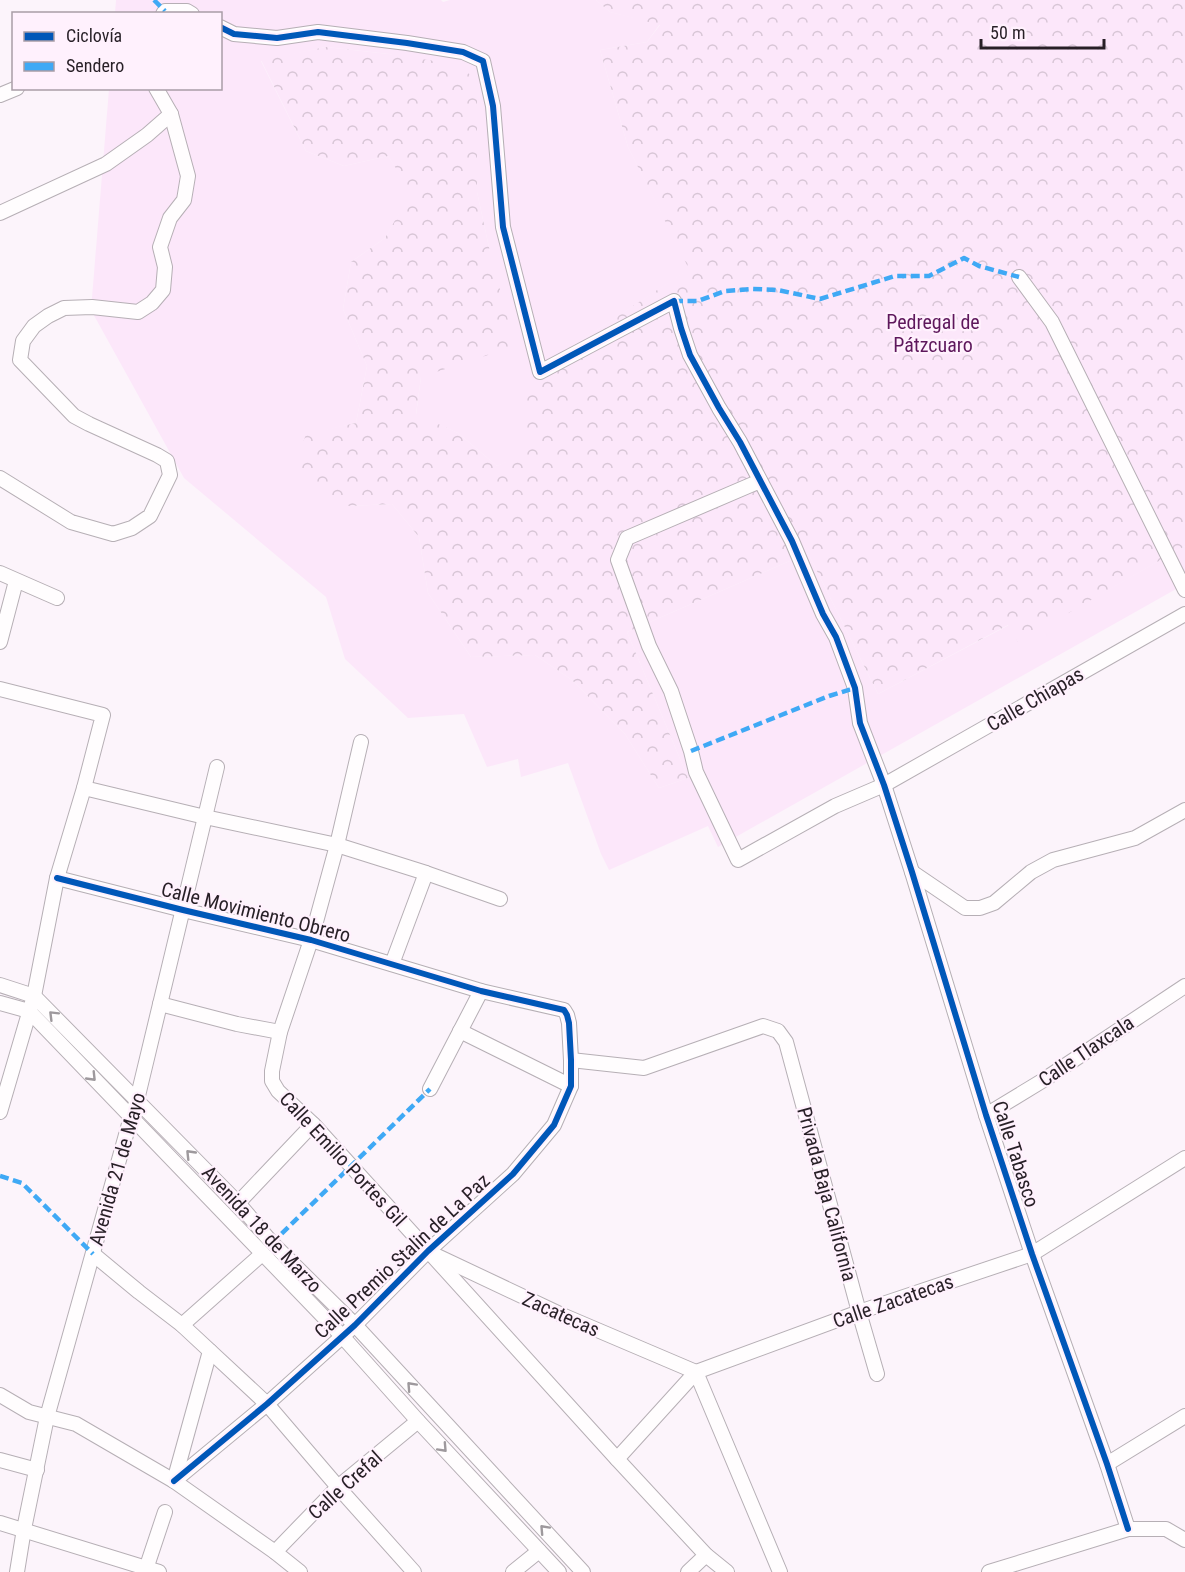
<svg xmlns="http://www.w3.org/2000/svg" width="1185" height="1572" font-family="'Roboto Condensed',sans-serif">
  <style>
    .green { fill: #fce7fa }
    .forest { fill: url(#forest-crowns) }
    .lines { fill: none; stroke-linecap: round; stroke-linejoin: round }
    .street-casing { stroke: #b6afb5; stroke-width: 16 }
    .street { stroke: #fffdfe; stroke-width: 14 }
    .quiet { stroke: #3fa9f5; stroke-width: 4.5; stroke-dasharray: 9 4.5; stroke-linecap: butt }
    .cycleway-casing { stroke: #fff1fd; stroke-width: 10 }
    .cycleway { stroke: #0057b8; stroke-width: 6 }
    .oneway { stroke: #9e999d }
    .labels { text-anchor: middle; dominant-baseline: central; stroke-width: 4.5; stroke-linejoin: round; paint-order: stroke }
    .park-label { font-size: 20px; fill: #5e175c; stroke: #fff1fd }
    .street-label { font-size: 20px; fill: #271f26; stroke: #fff1fd }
  </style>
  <defs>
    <pattern id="forest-crowns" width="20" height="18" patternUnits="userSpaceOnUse" patternTransform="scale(1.5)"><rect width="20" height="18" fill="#fce7fa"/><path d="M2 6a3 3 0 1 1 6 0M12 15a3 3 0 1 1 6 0" fill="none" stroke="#d8c6d6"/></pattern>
  </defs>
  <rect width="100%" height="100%" fill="#fcf4fb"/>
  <!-- green -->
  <path class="green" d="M 116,0 L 441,0 L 443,2 L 450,0 L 596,0 L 610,12 L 660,24 L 647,42 L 600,50 L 628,147 L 690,269 L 571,347 L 524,455 L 497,466 L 458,433 L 416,415 L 421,377 L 490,252 L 477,192 L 477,79 L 389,54 L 326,47 L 261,61 L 306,151 L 344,166 L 388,156 L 412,192 L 385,238 L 351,262 L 343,309 L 367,366 L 356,423 L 306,435 L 349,506 L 392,504 L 419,537 L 428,593 L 471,657 L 535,655 L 572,680 L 625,734 L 659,788 L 688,778 L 627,632 L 808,553 L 878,694 L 1009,625 L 1018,641 L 1185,546 L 1185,584 L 718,847 L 708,826 L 609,870 L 601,854 L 568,763 L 521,777 L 518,759 L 487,767 L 464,714 L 408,718 L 345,659 L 326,597 L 184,478 L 91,310 L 109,89 L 220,88 L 220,14 L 115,13 Z"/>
  <!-- forest -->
  <path class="forest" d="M 596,0 L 1185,0 L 1185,546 L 1018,642 L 1008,625 L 878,694 L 808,553 L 627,632 L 688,778 L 659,788 L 625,734 L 572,680 L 535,655 L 471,657 L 428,593 L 419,537 L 392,504 L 349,506 L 293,473 L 306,434 L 356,423 L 367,366 L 343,309 L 351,262 L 385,238 L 411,192 L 388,156 L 344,166 L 306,151 L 261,60 L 326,47 L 389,54 L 454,64 L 477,79 L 477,192 L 490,252 L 515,346 L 421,377 L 416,414 L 458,433 L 497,466 L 523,454 L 523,396 L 571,347 L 689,269 L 628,147 L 600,50 L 647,42 L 660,25 L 610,12 Z"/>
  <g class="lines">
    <defs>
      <g id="street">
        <path d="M 163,14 L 165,11 L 187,11 L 192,14"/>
        <path d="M 220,27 L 234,34 L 277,38 L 318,32 L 407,43 L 463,52 L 483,61 L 493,106 L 503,227 L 540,372 L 674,301 L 681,328 L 690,355 L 719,408 L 740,442 L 792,541 L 823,614 L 836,637 L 855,688 L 860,723 L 884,785 L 912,872 L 986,1115 L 1032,1254 L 1107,1464 L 1128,1529"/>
        <path d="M 0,95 L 17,88"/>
        <path d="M 0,213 L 106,164 L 147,135 L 171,114"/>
        <path d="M 1019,277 L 1052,322 L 1185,590"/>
        <path d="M 0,478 L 71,522 L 113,534 L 132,528 L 150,516 L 170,475 L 167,461 L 157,455 L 89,424 L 74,416 L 20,360 L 23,341 L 34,326 L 48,316 L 64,308 L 92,307 L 138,312 L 152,303 L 163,290 L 165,267 L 160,247 L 170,218 L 184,200 L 188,176 L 171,114 L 156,88"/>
        <path d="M 760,481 L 627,538 L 618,560 L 649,646 L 671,691 L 691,751 L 696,772 L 738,860 L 835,806 L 884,785 L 1185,614"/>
        <path d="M 0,573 L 57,598"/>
        <path d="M 0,642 L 16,581"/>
        <path d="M 0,689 L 103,715 L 84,788 L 57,878 L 34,996 L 0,1112"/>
        <path d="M 361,742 L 337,845 L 311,940 L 280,1032 L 272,1071 L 272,1081 L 278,1091 L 313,1124 L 617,1459 L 706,1555 L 727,1572"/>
        <path d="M 84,788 L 205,817 L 337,845 L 426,873 L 500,899"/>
        <path d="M 912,872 L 965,908 L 980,908 L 994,903 L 1031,872 L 1053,860 L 1135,838 L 1185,810"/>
        <path d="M 57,878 L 183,910 L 311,940 L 481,991 L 564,1010 L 567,1015 L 569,1023 L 571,1060 L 571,1086 L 554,1125 L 513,1174 L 428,1251 L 355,1325 L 267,1404 L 174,1481"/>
        <path d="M 392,964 L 426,873"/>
        <path d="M 0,985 L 34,996 L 238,1203 L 272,1243 L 355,1325 L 583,1572"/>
        <path d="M 0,1003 L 29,1011 L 342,1336 L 418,1421 L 559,1572"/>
        <path d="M 160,1004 L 237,1024 L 280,1032"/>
        <path d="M 460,1031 L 571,1086"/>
        <path d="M 571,1060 L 644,1068 L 763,1026 L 778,1031 L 786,1042 L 859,1312 L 877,1374"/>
        <path d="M 430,1089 L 481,991"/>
        <path d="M 986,1115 L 1042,1081 L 1185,986"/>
        <path d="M 238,1203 L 313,1124"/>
        <path d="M 93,1254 L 139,1292 L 182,1325 L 267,1404 L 338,1487 L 414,1572"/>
        <path d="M 435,1255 L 562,1315 L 696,1372"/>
        <path d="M 182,1325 L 262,1254"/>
        <path d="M 696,1372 L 780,1572"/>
        <path d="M 0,1395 L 29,1412 L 76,1424 L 174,1481 L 275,1552 L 300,1572"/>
        <path d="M 617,1459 L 696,1372 L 859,1312 L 1032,1254 L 1185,1158"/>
        <path d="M 0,1460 L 37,1470"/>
        <path d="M 1107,1464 L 1185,1416"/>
        <path d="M 174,1481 L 210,1351"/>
        <path d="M 0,1523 L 159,1572"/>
        <path d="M 275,1552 L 338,1487 L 418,1421"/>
        <path d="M 17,1572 L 24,1529 L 47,1417 L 131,1117 L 137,1100 L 217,767"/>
        <path d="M 145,1572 L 165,1512"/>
        <path d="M 513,1572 L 539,1551"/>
        <path d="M 688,1572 L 706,1555"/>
        <path d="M 989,1572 L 1128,1529 L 1166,1529 L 1185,1540"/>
      </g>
    </defs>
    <!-- street casing -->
    <use href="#street" class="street-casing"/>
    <!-- street -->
    <use href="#street" class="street"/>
    <!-- quiet -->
    <g class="quiet">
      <path d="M 154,0 L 165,11"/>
      <path d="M 674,301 L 698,301 L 725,291 L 753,289 L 778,290 L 820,299 L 895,276 L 929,276 L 964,258 L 979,266 L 1019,277"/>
      <path d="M 691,751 L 829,696 L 855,688"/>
      <path d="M 0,1176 L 22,1183 L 93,1254"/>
      <path d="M 272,1243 L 430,1089"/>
    </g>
    <defs>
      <g id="cycleway">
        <path d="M 220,27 L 234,34 L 277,38 L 318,32 L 407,43 L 463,52 L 483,61 L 493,106 L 503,227 L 540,372 L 674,301 L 681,328 L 690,355 L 719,408 L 740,442 L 792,541 L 823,614 L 836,637 L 855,688 L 860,723 L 884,785 L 912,872 L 986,1115 L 1032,1254 L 1107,1464 L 1128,1529"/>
        <path d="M 57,878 L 183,910 L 311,940 L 481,991 L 564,1010 L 567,1015 L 569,1023 L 571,1060 L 571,1086 L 554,1125 L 513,1174 L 428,1251 L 355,1325 L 267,1404 L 174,1481"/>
      </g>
    </defs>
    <!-- cycleway casing -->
    <use href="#cycleway" class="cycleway-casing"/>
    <!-- cycleway -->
    <use href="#cycleway" class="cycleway"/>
  </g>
  <!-- one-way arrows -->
  <defs><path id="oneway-chevron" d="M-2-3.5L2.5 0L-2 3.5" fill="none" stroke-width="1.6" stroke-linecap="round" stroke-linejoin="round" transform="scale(1.5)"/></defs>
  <g class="oneway">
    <use href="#oneway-chevron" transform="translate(53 1015) rotate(-135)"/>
    <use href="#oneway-chevron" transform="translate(92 1077) rotate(46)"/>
    <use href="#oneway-chevron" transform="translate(190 1154) rotate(-134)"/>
    <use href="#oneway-chevron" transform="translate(411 1386) rotate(-133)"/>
    <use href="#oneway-chevron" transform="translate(443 1448) rotate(47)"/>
    <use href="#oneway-chevron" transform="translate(544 1529) rotate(-133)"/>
  </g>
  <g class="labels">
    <!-- park labels -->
    <g class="park-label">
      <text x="933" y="322">Pedregal de<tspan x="933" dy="23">Pátzcuaro</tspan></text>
    </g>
    <!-- street labels -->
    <g class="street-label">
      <text transform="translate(1035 699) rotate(-30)">Calle Chiapas</text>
      <text transform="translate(256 912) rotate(14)">Calle Movimiento Obrero</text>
      <text transform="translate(1086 1051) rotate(-34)">Calle Tlaxcala</text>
      <text transform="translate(1016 1154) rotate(72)">Calle Tabasco</text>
      <text transform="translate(343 1159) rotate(47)">Calle Emilio Portes Gil</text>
      <text transform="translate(117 1169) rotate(-74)">Avenida 21 de Mayo</text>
      <text transform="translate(827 1194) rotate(75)">Privada Baja California</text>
      <text transform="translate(262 1229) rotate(47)">Avenida 18 de Marzo</text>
      <text transform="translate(402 1256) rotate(-43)">Calle Premio Stalin de La Paz</text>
      <text transform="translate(893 1301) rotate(-19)">Calle Zacatecas</text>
      <text transform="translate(561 1314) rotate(24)">Zacatecas</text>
      <text transform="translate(345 1485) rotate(-42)">Calle Crefal</text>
    </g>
  </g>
  <!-- legend -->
  <rect x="12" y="12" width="210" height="78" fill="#fff1fd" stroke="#a99da7" stroke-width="1.5"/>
  <rect x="24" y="32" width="30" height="9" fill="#0057b8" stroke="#a99da7" stroke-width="1.5"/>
  <text x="66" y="42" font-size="18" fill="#271f26">Ciclovía</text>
  <rect x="24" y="62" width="30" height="9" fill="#3fa9f5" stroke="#a99da7" stroke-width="1.5"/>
  <text x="66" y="72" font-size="18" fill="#271f26">Sendero</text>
  <!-- scale -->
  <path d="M981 39v9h123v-9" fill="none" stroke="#271f26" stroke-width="3"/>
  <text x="990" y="39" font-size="18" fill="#271f26" stroke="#fff1fd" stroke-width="4.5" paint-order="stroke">50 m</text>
</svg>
